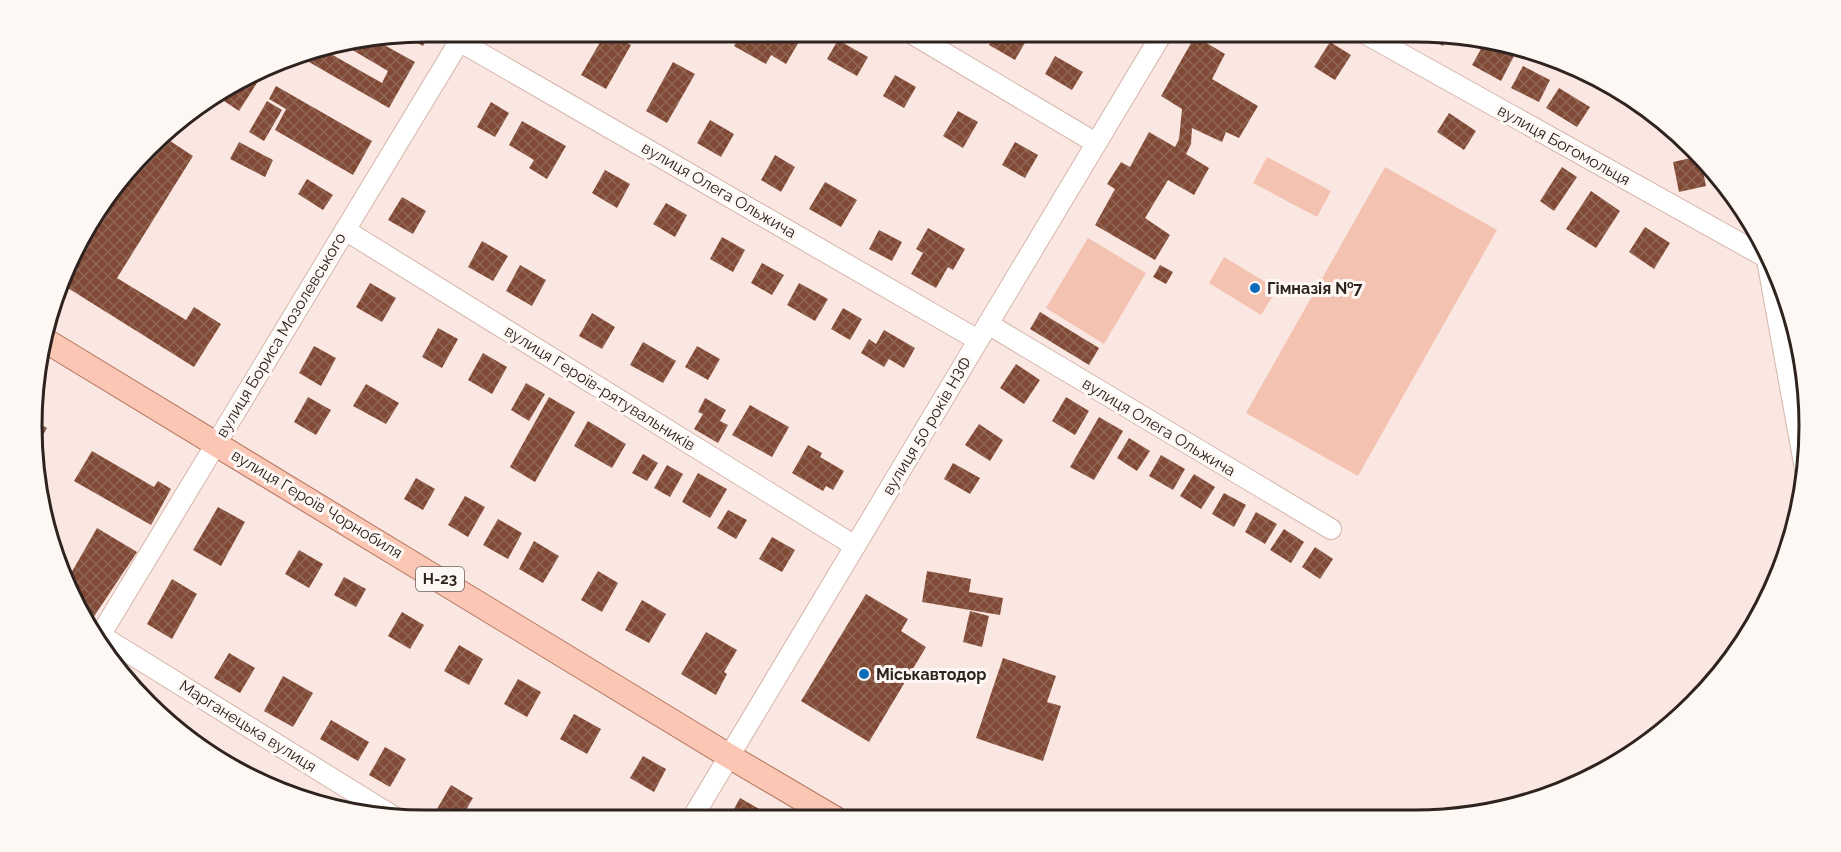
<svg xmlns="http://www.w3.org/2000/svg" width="1841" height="852" font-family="Raleway,sans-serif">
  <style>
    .park { fill: #f3c2b1 }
    .building { fill: url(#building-cross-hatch) }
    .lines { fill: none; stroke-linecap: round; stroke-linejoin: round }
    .minor-casing { stroke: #d4b5aa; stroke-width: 22 }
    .major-casing { stroke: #b2745e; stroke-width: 26 }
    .minor { stroke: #fff; stroke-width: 20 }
    .major { stroke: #fbc6b3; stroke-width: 24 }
    .poi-dot { fill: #0e6cb9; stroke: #fef8f5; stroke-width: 2 }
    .labels { text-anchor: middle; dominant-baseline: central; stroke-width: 6; stroke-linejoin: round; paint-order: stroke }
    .shield { fill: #fef8f5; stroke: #6d635f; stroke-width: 1.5 }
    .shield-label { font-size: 15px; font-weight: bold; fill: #2f231f }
    .street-label { font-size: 16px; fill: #2f231f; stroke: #fef8f5 }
    .poi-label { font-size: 16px; font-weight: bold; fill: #2f231f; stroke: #fef8f5; text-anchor: start }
    .rim { fill: none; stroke: #2f231f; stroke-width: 3 }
  </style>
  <defs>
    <pattern id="building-cross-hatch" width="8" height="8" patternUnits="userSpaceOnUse" patternTransform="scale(1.5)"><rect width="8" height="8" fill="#814a36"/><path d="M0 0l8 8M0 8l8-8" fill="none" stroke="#916758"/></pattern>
  </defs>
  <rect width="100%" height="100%" fill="#fbe7e1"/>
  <!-- park -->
  <g class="park">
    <path d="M 1267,157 L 1331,191 L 1317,217 L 1253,183 Z"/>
    <path d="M 1385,167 L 1497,230 L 1358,476 L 1246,413 Z"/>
    <path d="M 1088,238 L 1146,273 L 1104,344 L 1046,308 Z"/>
    <path d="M 1224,257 L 1277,289 L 1261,315 L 1209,283 Z"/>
  </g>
  <!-- building -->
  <g class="building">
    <path d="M 426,32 L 431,32 L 423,46 L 403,35 Z"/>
    <path d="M 606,32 L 631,45 L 606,89 L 581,75 Z"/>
    <path d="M 730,32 L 802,32 L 804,33 L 786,64 L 771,55 L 766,64 L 734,46 L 739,37 Z"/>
    <path d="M 997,32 L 1009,32 L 1026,41 L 1015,60 L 989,45 Z"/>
    <path d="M 1419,32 L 1427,33 L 1450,35 L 1443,46 Z"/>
    <path d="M 1195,36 L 1225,54 L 1212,79 L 1258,106 L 1239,138 L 1226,132 L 1222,142 L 1192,128 L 1191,144 L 1186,154 L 1209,168 L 1194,195 L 1168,180 L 1145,218 L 1170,235 L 1155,260 L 1095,225 L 1115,189 L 1107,184 L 1121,162 L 1130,167 L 1149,132 L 1175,147 L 1179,139 L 1182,109 L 1161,96 Z"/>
    <path d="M 375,40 L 415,62 L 389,108 L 295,54 L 322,49 L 382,83 L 388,71 L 344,45 Z"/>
    <path d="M 838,40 L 868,57 L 857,76 L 827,59 Z"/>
    <path d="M 1486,40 L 1514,56 L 1501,81 L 1472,65 Z"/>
    <path d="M 1330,42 L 1351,55 L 1335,80 L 1314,67 Z"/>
    <path d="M 1055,56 L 1083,72 L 1072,90 L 1045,74 Z"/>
    <path d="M 673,62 L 695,74 L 667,123 L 646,111 Z"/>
    <path d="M 1523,66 L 1550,80 L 1539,102 L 1511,88 Z"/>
    <path d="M 257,72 L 262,75 L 239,111 L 224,101 L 236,81 Z"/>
    <path d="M 895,75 L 916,87 L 904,108 L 883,96 Z"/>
    <path d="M 276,86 L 372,141 L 353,175 L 275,130 L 286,109 L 269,99 Z"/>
    <path d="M 1559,88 L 1590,107 L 1577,127 L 1546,108 Z"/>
    <path d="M 267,101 L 282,110 L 264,141 L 249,132 Z"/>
    <path d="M 491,102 L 509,113 L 495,137 L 477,127 Z"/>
    <path d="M 958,111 L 978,122 L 963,148 L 943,136 Z"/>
    <path d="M 1449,113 L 1476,131 L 1464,150 L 1437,132 Z"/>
    <path d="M 710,120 L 734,134 L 721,157 L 697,143 Z"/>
    <path d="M 522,121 L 566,146 L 547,179 L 529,168 L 534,160 L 509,145 Z"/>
    <path d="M 161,135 L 193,156 L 117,278 L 186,320 L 194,307 L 221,324 L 194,367 L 63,285 L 138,163 Z"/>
    <path d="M 239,142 L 273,160 L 265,177 L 230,159 Z"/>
    <path d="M 1015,142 L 1038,155 L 1025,178 L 1002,165 Z"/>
    <path d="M 775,155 L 795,167 L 781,192 L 761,180 Z"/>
    <path d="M 1700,156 L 1706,186 L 1679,192 L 1673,162 Z"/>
    <path d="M 1562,167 L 1577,177 L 1554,211 L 1540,201 Z"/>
    <path d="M 605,170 L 630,184 L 617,208 L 592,193 Z"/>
    <path d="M 307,179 L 333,195 L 323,210 L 298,194 Z"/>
    <path d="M 825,182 L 857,200 L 841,227 L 809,209 Z"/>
    <path d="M 1591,191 L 1620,211 L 1596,248 L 1566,229 Z"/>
    <path d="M 402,197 L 426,211 L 413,234 L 388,220 Z"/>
    <path d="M 666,203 L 687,215 L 675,237 L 653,224 Z"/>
    <path d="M 1645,227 L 1670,243 L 1654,269 L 1629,252 Z"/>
    <path d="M 928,228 L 965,249 L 953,270 L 948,267 L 936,288 L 911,274 L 923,253 L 916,249 Z"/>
    <path d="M 879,230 L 902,242 L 892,261 L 869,249 Z"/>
    <path d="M 722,237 L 745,250 L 733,272 L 710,259 Z"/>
    <path d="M 482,241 L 508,256 L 493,281 L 468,267 Z"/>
    <path d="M 762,263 L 784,275 L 772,295 L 751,283 Z"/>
    <path d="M 520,265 L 546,280 L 532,306 L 506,291 Z"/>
    <path d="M 1160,265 L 1173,272 L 1166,284 L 1153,277 Z"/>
    <path d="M 370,283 L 396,298 L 382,322 L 356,307 Z"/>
    <path d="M 799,283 L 828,299 L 815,321 L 787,305 Z"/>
    <path d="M 843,308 L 862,319 L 850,340 L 831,329 Z"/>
    <path d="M 1040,312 L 1099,348 L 1089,365 L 1030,329 Z"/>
    <path d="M 592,313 L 615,327 L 602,349 L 579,336 Z"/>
    <path d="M 438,328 L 458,339 L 442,368 L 422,357 Z"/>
    <path d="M 884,330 L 915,348 L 904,368 L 889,359 L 884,367 L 861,353 L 869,339 L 876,344 Z"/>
    <path d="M 643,342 L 676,361 L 663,383 L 630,365 Z"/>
    <path d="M 314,346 L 336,358 L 321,386 L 299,373 Z"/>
    <path d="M 697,346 L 720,359 L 708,380 L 685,367 Z"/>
    <path d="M 483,353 L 507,367 L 492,394 L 468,380 Z"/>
    <path d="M 1016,364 L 1040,380 L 1024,404 L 1000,388 Z"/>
    <path d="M 526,383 L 545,394 L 529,421 L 511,410 Z"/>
    <path d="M 366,384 L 399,403 L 386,424 L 353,406 Z"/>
    <path d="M 308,397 L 331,410 L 316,435 L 294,422 Z"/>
    <path d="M 549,397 L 575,412 L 535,482 L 510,467 Z"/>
    <path d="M 1066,397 L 1089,411 L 1075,435 L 1052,421 Z"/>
    <path d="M 705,398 L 726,410 L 720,421 L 728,425 L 718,443 L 694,429 L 703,414 L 698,412 Z"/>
    <path d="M 750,405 L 789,427 L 772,457 L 732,435 Z"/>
    <path d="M 1099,417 L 1123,431 L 1094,480 L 1070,467 Z"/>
    <path d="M 588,421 L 626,444 L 612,468 L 574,446 Z"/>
    <path d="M 37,422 L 47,428 L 36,447 Z"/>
    <path d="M 979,424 L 1003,440 L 990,461 L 965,445 Z"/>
    <path d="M 1129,438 L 1150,451 L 1137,471 L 1117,458 Z"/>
    <path d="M 808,445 L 822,453 L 820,457 L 844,471 L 833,490 L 826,486 L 823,491 L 792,473 Z"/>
    <path d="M 92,451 L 154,487 L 158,481 L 171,489 L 151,525 L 74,481 Z"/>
    <path d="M 643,454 L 658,463 L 647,481 L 632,473 Z"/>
    <path d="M 1161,455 L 1185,469 L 1173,490 L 1149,476 Z"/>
    <path d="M 953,463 L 980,478 L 970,494 L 944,479 Z"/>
    <path d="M 667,465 L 683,474 L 670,497 L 654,488 Z"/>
    <path d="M 698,473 L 727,489 L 710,518 L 682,502 Z"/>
    <path d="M 1194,474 L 1215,487 L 1201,509 L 1180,496 Z"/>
    <path d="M 416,478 L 435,489 L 423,510 L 404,499 Z"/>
    <path d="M 1224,493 L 1246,505 L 1234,527 L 1212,514 Z"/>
    <path d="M 465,496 L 485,507 L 468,537 L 448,525 Z"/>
    <path d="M 218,507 L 245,522 L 221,566 L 193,550 Z"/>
    <path d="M 728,510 L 747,520 L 736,539 L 717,528 Z"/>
    <path d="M 1256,512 L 1277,524 L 1265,544 L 1245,532 Z"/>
    <path d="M 498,519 L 522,533 L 508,559 L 483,545 Z"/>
    <path d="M 97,528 L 137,552 L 87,627 L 66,582 Z"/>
    <path d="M 1284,529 L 1304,542 L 1291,563 L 1270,550 Z"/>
    <path d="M 772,537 L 795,550 L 782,572 L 759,559 Z"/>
    <path d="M 534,541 L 559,556 L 543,583 L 519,569 Z"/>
    <path d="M 1315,547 L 1333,559 L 1320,579 L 1302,567 Z"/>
    <path d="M 299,550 L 323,564 L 309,588 L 285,574 Z"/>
    <path d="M 598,571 L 618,583 L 602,612 L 581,600 Z"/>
    <path d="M 927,571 L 971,579 L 969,592 L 1003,598 L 1000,615 L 922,602 Z"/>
    <path d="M 344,577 L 366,589 L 356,607 L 334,595 Z"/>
    <path d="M 172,579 L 197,594 L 172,639 L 147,624 Z"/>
    <path d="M 866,594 L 908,619 L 901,631 L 926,647 L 869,742 L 801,701 Z"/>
    <path d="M 642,600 L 666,614 L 649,643 L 625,630 Z"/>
    <path d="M 970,611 L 989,616 L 982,647 L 963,642 Z"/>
    <path d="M 402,612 L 424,625 L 410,649 L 388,636 Z"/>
    <path d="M 706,632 L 737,650 L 724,672 L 727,674 L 716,695 L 681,674 Z"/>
    <path d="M 459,645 L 483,659 L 469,685 L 444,671 Z"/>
    <path d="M 229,653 L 255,668 L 240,693 L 214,678 Z"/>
    <path d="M 1003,658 L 1056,676 L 1047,702 L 1061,706 L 1043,761 L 976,738 Z"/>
    <path d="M 283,676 L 313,693 L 293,727 L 264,711 Z"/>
    <path d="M 518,679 L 541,692 L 527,717 L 504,704 Z"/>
    <path d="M 574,714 L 601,729 L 587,754 L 560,739 Z"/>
    <path d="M 331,720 L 369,742 L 358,761 L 320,739 Z"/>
    <path d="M 385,747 L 406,759 L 390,787 L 369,775 Z"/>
    <path d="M 643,756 L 666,769 L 654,792 L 630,778 Z"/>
    <path d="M 252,770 L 271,782 L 269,786 L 249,774 Z"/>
    <path d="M 451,785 L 473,798 L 460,820 L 437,809 Z"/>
    <path d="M 740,798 L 768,814 L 765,819 L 728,820 Z"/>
  </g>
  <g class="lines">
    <defs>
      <g id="minor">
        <path d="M 909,32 L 1096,143"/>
        <path d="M 1362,32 L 1767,258"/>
        <path d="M 459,41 L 978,340"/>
        <path d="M 345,230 L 855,546"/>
        <path d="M 1765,249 L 1805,469"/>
        <path d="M 988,324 L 1331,529"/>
        <path d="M 100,635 L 396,818"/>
        <path d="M 98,639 L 465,32"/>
        <path d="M 691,820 L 1163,32"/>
      </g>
      <path id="major" d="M 43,339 L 729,756 L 836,819"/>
    </defs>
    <!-- minor casing -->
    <use href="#minor" class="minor-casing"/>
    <!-- major casing -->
    <use href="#major" class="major-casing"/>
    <!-- minor -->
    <use href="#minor" class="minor"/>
    <!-- major -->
    <use href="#major" class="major"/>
  </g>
  <!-- markers -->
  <g class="poi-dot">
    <circle cx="1255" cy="288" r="6"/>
    <circle cx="864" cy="674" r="6"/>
  </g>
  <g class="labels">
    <!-- shield labels -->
    <rect class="shield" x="416" y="567" width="48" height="24" rx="4.5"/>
    <g class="shield-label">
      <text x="440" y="579">Н-23</text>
    </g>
    <!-- street labels -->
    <g class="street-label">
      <text transform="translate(1564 145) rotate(29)">вулиця Богомольця</text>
      <text transform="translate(719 190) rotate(30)">вулиця Олега Ольжича</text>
      <text transform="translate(281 335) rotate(-59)">вулиця Бориса Мозолевського</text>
      <text transform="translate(600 388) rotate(32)">вулиця Героїв-рятувальників</text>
      <text transform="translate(927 426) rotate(-59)">вулиця 50 років НЗФ</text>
      <text transform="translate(1159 427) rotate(31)">вулиця Олега Ольжича</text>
      <text transform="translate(317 504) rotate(31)">вулиця Героїв Чорнобиля</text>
      <text transform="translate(248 726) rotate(32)">Марганецька вулиця</text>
    </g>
    <!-- poi labels -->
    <g class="poi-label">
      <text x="1267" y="288">Гімназія №7</text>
      <text x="876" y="674">Міськавтодор</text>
    </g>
  </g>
  <!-- crop -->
  <path d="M0 0H1841V852H0ZM426 42H1415A384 384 0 0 1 1799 426V426A384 384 0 0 1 1415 810H426A384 384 0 0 1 42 426V426A384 384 0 0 1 426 42Z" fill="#fef8f5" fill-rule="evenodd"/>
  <path class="rim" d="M426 42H1415A384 384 0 0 1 1799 426V426A384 384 0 0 1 1415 810H426A384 384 0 0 1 42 426V426A384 384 0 0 1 426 42Z"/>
</svg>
